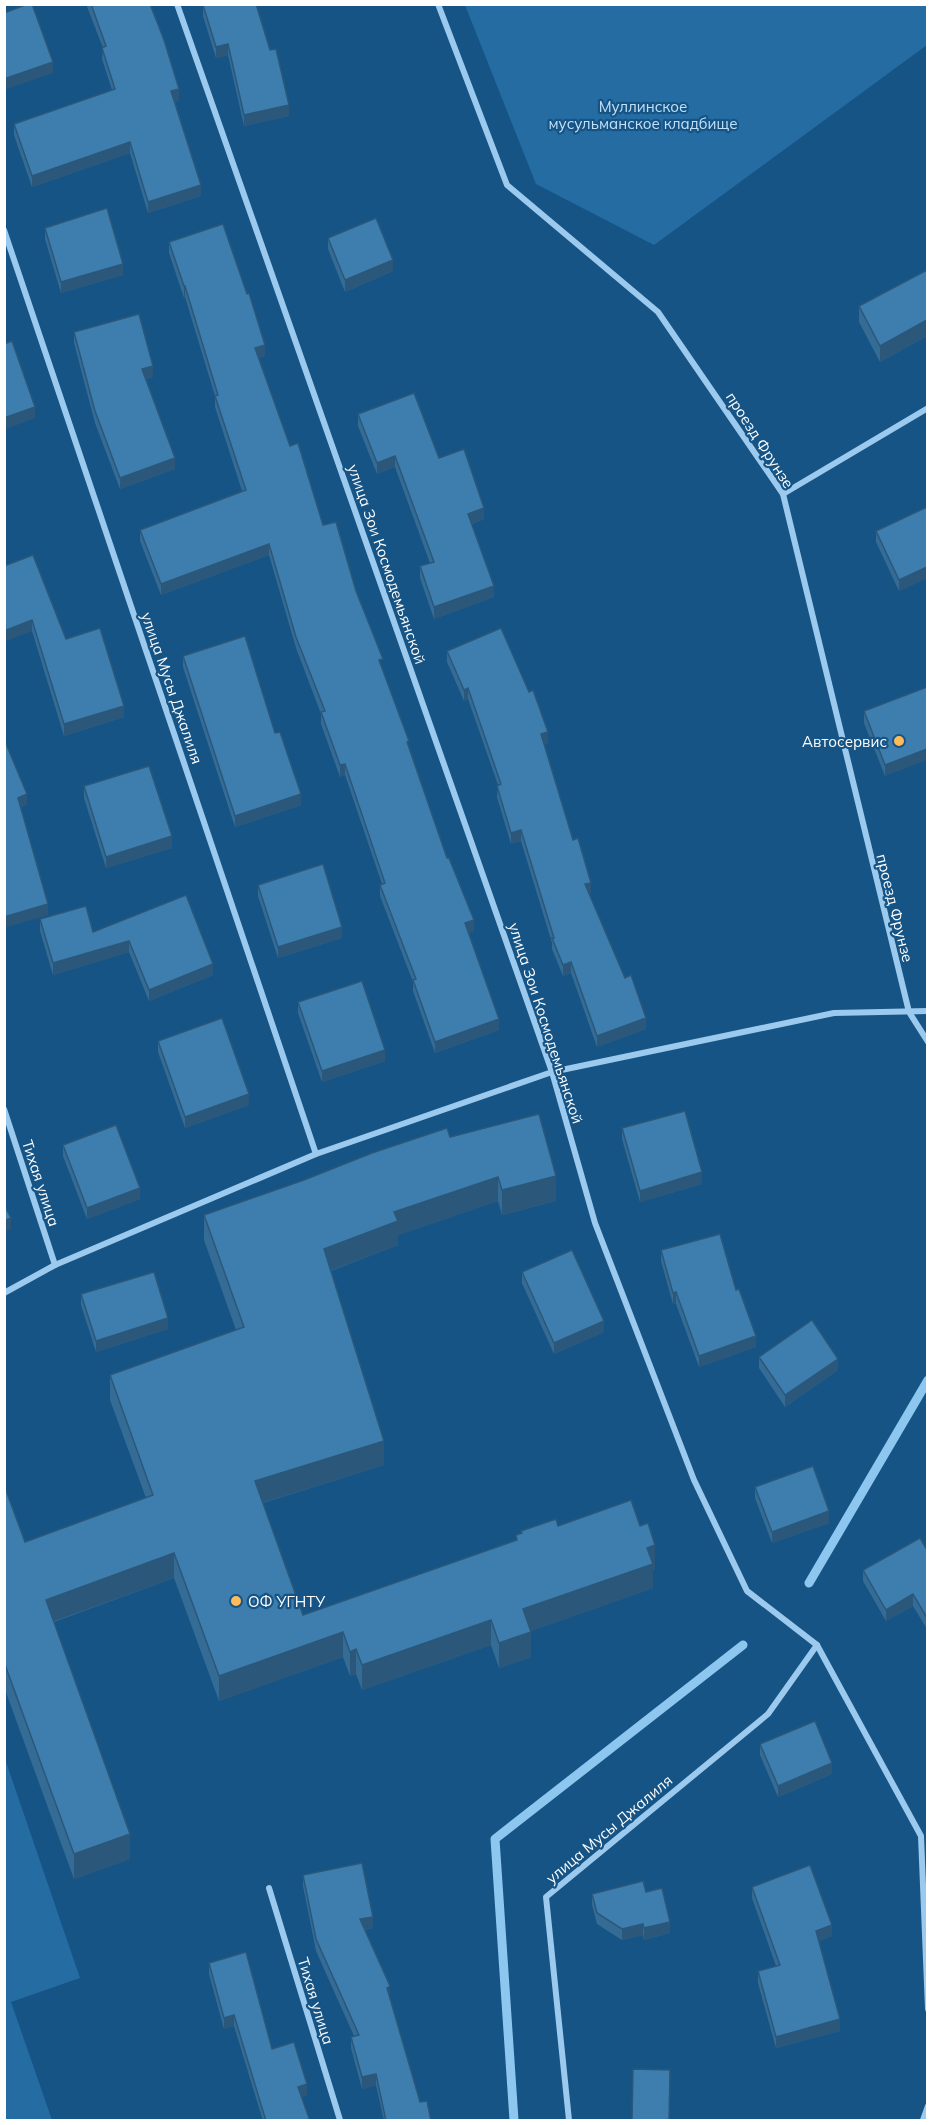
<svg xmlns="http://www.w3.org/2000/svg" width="932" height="2125" font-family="Mulish,sans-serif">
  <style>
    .green { fill: #256ca3 }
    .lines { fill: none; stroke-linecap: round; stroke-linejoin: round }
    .stream { stroke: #8dc7f0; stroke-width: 9 }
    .street { stroke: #9bcaee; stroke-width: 6 }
    .wall { fill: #356c96 }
    .shaded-wall { fill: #2b587a }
    .building { fill: #3e7eaf; stroke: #2b587a; stroke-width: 1.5 }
    .poi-dot { fill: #ffbb58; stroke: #165485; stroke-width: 2 }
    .labels { text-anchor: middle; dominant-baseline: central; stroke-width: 4.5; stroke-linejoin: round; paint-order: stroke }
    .park-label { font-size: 15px; fill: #c1e1fa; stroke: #165485 }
    .street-label { font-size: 15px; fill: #fff; stroke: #165485 }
    .poi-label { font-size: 15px; fill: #fff; stroke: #165485; text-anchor: end }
  </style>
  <rect width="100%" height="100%" fill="#165485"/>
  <!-- green -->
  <g class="green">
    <path d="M 465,5 L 927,5 L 927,45 L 654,245 L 536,184 Z"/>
    <path d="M 4,1756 L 80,1978 L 11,2002 L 52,2120 L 5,2120 Z"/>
  </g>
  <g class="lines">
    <!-- stream -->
    <g class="stream">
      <path d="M 809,1583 L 928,1380"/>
      <path d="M 514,2120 L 495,1839 L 743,1645"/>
    </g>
    <!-- street -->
    <g class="street">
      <path d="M 177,4 L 552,1072 L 595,1223 L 694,1480 L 747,1591 L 817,1645 L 921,1836 L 928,2009"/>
      <path d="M 438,4 L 507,185 L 658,312 L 783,494 L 909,1012 L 928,1042"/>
      <path d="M 4,230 L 316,1154"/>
      <path d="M 783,494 L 928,408"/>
      <path d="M 4,1109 L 55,1265"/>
      <path d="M 4,1293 L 55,1265 L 316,1154 L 552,1072 L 834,1013 L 928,1011"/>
      <path d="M 269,1888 L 340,2120"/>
      <path d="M 569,2120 L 546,1897 L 768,1714 L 817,1645"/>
      <path d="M 923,2120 L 928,2106"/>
    </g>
  </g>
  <!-- wall -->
  <g class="wall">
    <path d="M 86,4 L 150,4 L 179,100 L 175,101 L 201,196 L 148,213 L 130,153 L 32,187 L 14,135 L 14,124 L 112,90 L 102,59 L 103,48 Z"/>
    <path d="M 203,5 L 289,116 L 244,126 L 228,55 L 216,58 L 203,16 Z"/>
    <path d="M 45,228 L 123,275 L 61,293 L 45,239 Z"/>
    <path d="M 328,238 L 393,271 L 345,292 L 328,249 Z"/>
    <path d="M 169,242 L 265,356 L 259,358 L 290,446 L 323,525 L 356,591 L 447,858 L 474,931 L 468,933 L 499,1030 L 435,1053 L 413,991 L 413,982 L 380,896 L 380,885 L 382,884 L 345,775 L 340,777 L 321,724 L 321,714 L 296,648 L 269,555 L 161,595 L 140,541 L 140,530 L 242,491 L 215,407 L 215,396 L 185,297 L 184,298 L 169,253 Z"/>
    <path d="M 927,270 L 927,336 L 880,362 L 859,322 L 859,306 Z"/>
    <path d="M 74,332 L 153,377 L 146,379 L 175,469 L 120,489 L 95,423 L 74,343 Z"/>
    <path d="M 358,414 L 439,458 L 484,519 L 472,524 L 494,597 L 434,619 L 420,578 L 420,566 L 430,563 L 395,467 L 377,474 L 358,426 Z"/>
    <path d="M 927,507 L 927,578 L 899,591 L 876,542 L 876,531 Z"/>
    <path d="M 4,566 L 124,717 L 64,736 L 32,631 Z"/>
    <path d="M 447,651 L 548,743 L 544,744 L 573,840 L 591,894 L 589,894 L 646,1029 L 597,1047 L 571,973 L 563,976 L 552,949 L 552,943 L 521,841 L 511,844 L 497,797 L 498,785 L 468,699 L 464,701 L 447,662 Z"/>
    <path d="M 183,656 L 275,733 L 301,805 L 235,827 L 183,667 Z"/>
    <path d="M 927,687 L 885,776 L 864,723 L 864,711 Z"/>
    <path d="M 84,786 L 172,848 L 106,868 L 84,798 Z"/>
    <path d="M 258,885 L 342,938 L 278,958 L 258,896 Z"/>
    <path d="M 186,895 L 213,975 L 149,1001 L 129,952 L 53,975 L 40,931 L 40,919 L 93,932 Z"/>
    <path d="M 298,1002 L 385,1061 L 322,1082 L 298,1013 Z"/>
    <path d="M 158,1041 L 249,1105 L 185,1128 L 158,1052 Z"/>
    <path d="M 622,1128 L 702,1184 L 640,1202 L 622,1139 Z"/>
    <path d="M 450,1137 L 556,1201 L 502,1215 L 498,1201 L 398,1235 L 398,1245 L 331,1271 L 384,1465 L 263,1503 L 303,1615 L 516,1540 L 516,1535 L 521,1533 L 521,1531 L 558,1526 L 655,1569 L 653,1570 L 653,1588 L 531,1631 L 531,1657 L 499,1668 L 491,1645 L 362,1690 L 356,1674 L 350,1676 L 343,1657 L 219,1701 L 174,1578 L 54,1622 L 130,1859 L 74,1879 L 4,1687 L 4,1485 L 25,1542 L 146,1498 L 110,1400 L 110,1375 L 236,1330 L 204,1240 L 204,1215 Z"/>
    <path d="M 63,1145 L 140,1199 L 87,1219 L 63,1156 Z"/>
    <path d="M 661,1250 L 736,1290 L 756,1347 L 699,1367 L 676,1304 L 673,1304 L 661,1261 Z"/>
    <path d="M 522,1272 L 604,1332 L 554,1354 L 522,1283 Z"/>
    <path d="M 81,1294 L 168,1329 L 96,1352 L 81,1305 Z"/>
    <path d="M 759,1357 L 838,1370 L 785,1407 L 759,1368 Z"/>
    <path d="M 755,1487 L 829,1523 L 772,1543 L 755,1498 Z"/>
    <path d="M 927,1550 L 927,1629 L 913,1606 L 886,1621 L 863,1581 L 863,1570 Z"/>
    <path d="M 760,1744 L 832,1774 L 778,1797 L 760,1755 Z"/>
    <path d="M 303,1875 L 373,1928 L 364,1930 L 389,1998 L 420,2102 L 431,2121 L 384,2121 L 376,2085 L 362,2089 L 351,2048 L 351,2037 L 354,2036 L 316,1951 L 303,1886 Z"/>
    <path d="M 752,1887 L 832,1936 L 819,1941 L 840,2031 L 776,2048 L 758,1983 L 758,1971 L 776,1966 L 752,1898 Z"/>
    <path d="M 646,1892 L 670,1933 L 644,1940 L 643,1935 L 622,1940 L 597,1924 L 592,1905 L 592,1894 Z"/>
    <path d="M 209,1963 L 307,2095 L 301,2097 L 310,2121 L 263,2121 L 234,2026 L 224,2029 L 209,1974 Z"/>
  </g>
  <!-- shaded-wall -->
  <g class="shaded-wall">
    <path d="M 228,44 L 228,55 L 216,58 L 216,47 Z"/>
    <path d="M 53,62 L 53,73 L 4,90 L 4,79 Z"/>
    <path d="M 179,89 L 179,100 L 171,102 L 171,91 Z"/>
    <path d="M 289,105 L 289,116 L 244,126 L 244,115 Z"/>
    <path d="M 130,142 L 130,153 L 32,187 L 32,176 Z"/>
    <path d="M 201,185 L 201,196 L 148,213 L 148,202 Z"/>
    <path d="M 393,260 L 393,271 L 345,292 L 345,280 Z"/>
    <path d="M 123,264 L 123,275 L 61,293 L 61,282 Z"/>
    <path d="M 184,286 L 185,286 L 185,297 L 184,298 Z"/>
    <path d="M 927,320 L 927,336 L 880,362 L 880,346 Z"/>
    <path d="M 265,345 L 265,356 L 255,359 L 255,348 Z"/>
    <path d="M 153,366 L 153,377 L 142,380 L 142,369 Z"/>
    <path d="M 35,407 L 35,418 L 4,430 L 4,418 Z"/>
    <path d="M 395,456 L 395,467 L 377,474 L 377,463 Z"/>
    <path d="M 175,458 L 175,469 L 120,489 L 120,478 Z"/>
    <path d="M 484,508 L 484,519 L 468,525 L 468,514 Z"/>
    <path d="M 269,544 L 269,555 L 161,595 L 161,584 Z"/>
    <path d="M 927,567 L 927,578 L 899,591 L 899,580 Z"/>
    <path d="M 494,586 L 494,597 L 434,619 L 434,607 Z"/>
    <path d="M 32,620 L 32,631 L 4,642 L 4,631 Z"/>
    <path d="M 468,688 L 468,699 L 464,701 L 464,690 Z"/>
    <path d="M 124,706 L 124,717 L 64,736 L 64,724 Z"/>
    <path d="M 548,732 L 548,743 L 541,745 L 541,734 Z"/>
    <path d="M 927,749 L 927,760 L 885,776 L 885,765 Z"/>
    <path d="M 345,764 L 345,775 L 340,777 L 340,765 Z"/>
    <path d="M 27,794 L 27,805 L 18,809 L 18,798 Z"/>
    <path d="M 301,794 L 301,805 L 235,827 L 235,816 Z"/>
    <path d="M 521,830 L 521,841 L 511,844 L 511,833 Z"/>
    <path d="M 172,836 L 172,848 L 106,868 L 106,857 Z"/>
    <path d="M 591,883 L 591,894 L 585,896 L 585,884 Z"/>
    <path d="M 48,904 L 48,915 L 4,928 L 4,917 Z"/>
    <path d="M 474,920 L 474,931 L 465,935 L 465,923 Z"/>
    <path d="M 342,927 L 342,938 L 278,958 L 278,947 Z"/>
    <path d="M 129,941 L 129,952 L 53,975 L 53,963 Z"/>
    <path d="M 571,962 L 571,973 L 563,976 L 563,965 Z"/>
    <path d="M 213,964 L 213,975 L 149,1001 L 149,990 Z"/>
    <path d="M 646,1018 L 646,1029 L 597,1047 L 597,1036 Z"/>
    <path d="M 499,1019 L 499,1030 L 435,1053 L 435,1042 Z"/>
    <path d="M 385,1050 L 385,1061 L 322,1082 L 322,1071 Z"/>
    <path d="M 249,1094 L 249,1105 L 185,1128 L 185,1117 Z"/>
    <path d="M 702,1172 L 702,1184 L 640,1202 L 640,1191 Z"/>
    <path d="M 556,1176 L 556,1201 L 502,1215 L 502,1190 Z"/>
    <path d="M 498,1177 L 498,1201 L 398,1235 L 398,1245 L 324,1273 L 324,1249 L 394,1212 Z"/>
    <path d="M 140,1188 L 140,1199 L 87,1219 L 87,1208 Z"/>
    <path d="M 11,1218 L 11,1229 L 4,1232 L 4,1221 Z"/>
    <path d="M 676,1292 L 676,1304 L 673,1304 L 673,1293 Z"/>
    <path d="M 168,1318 L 168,1329 L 96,1352 L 96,1341 Z"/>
    <path d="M 604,1321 L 604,1332 L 554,1354 L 554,1343 Z"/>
    <path d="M 756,1336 L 756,1347 L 699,1367 L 699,1356 Z"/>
    <path d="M 838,1359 L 838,1370 L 785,1407 L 785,1395 Z"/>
    <path d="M 384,1441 L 384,1465 L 255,1505 L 255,1481 Z"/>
    <path d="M 829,1511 L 829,1523 L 772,1543 L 772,1532 Z"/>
    <path d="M 655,1545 L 655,1569 L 653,1570 L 653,1588 L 523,1634 L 523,1609 Z"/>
    <path d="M 174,1553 L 174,1578 L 46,1624 L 46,1600 Z"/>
    <path d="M 913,1594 L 913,1606 L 886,1621 L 886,1610 Z"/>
    <path d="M 491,1620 L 491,1645 L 362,1690 L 362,1665 Z"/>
    <path d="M 343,1632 L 343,1657 L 219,1701 L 219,1676 Z"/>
    <path d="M 531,1632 L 531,1657 L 499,1668 L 499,1643 Z"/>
    <path d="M 356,1649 L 356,1674 L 350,1676 L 350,1652 Z"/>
    <path d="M 832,1763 L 832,1774 L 778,1797 L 778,1786 Z"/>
    <path d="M 130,1834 L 130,1859 L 74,1879 L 74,1854 Z"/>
    <path d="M 373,1917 L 373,1928 L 360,1930 L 360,1919 Z"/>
    <path d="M 670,1922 L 670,1933 L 644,1940 L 644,1928 Z"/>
    <path d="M 643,1924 L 643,1935 L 622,1940 L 622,1929 Z"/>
    <path d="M 832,1925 L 832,1936 L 816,1942 L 816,1931 Z"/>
    <path d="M 390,1986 L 390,1998 L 387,1988 Z"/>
    <path d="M 234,2015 L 234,2026 L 224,2029 L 224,2018 Z"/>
    <path d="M 840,2019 L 840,2031 L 776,2048 L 776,2037 Z"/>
    <path d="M 376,2074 L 376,2085 L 362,2089 L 362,2077 Z"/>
    <path d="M 307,2084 L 307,2095 L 298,2099 L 298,2087 Z"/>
  </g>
  <!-- building -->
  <g class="building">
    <path d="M 28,4 L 32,4 L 53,62 L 4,79 L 4,13 Z"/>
    <path d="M 91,4 L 150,4 L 164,40 L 179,89 L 171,91 L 201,185 L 148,202 L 130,142 L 32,176 L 14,124 L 115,89 L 102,48 L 106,46 Z"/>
    <path d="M 205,4 L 256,4 L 270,50 L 276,49 L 289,105 L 244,115 L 228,44 L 216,47 L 203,5 Z"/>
    <path d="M 107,208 L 123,264 L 61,282 L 45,228 Z"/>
    <path d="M 376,218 L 393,260 L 345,280 L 328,238 Z"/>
    <path d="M 223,224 L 247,294 L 249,293 L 265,345 L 255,348 L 290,446 L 298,443 L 323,525 L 336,522 L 356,591 L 383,659 L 379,660 L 409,741 L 407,742 L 447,858 L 449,858 L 474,920 L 465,923 L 499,1019 L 435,1042 L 413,980 L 416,979 L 380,885 L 385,883 L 345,764 L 340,765 L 321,712 L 325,711 L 296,637 L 269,544 L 161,584 L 140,530 L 246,490 L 215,396 L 218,395 L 185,286 L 184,286 L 169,242 Z"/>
    <path d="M 927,270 L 927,320 L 880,346 L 859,306 Z"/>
    <path d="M 139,314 L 153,366 L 142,369 L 175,458 L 120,478 L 95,411 L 74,332 Z"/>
    <path d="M 12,341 L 35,407 L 4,418 L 4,344 Z"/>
    <path d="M 414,393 L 439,458 L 464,449 L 484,508 L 468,514 L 494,586 L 434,607 L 420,566 L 434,562 L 395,456 L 377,463 L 358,414 Z"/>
    <path d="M 927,507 L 927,567 L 899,580 L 876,531 Z"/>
    <path d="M 33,555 L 66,639 L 100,628 L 124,706 L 64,724 L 32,620 L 4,631 L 4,566 Z"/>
    <path d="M 501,628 L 529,692 L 533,690 L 548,732 L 541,734 L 573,840 L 578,838 L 591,883 L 585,884 L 625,978 L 631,975 L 646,1018 L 597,1036 L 571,962 L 563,965 L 552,938 L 554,938 L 521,830 L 511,833 L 497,786 L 501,784 L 468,688 L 464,690 L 447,651 Z"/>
    <path d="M 245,636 L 275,733 L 280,732 L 301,794 L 235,816 L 183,656 Z"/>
    <path d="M 927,687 L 927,749 L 885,765 L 864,711 Z"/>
    <path d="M 4,739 L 27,794 L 18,798 L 48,904 L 4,917 Z"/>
    <path d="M 149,766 L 172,836 L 106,857 L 84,786 Z"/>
    <path d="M 323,864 L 342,927 L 278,947 L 258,885 Z"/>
    <path d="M 186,895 L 213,964 L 149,990 L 129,941 L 53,963 L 40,919 L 86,906 L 93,932 Z"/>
    <path d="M 362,981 L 385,1050 L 322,1071 L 298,1002 Z"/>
    <path d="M 222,1018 L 249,1094 L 185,1117 L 158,1041 Z"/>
    <path d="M 685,1111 L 702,1172 L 640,1191 L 622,1128 Z"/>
    <path d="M 539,1114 L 556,1176 L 502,1190 L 498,1177 L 394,1212 L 398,1221 L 324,1249 L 384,1441 L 255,1481 L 303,1615 L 517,1540 L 516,1535 L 522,1533 L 521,1531 L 556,1519 L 558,1526 L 631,1500 L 640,1526 L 648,1523 L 655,1545 L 647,1548 L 653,1564 L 523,1609 L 531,1632 L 499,1643 L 491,1620 L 362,1665 L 356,1649 L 350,1652 L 343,1632 L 219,1676 L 174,1553 L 46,1600 L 130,1834 L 74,1854 L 4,1662 L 4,1485 L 25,1542 L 153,1495 L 110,1375 L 244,1327 L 204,1215 L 304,1180 L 372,1153 L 447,1128 L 450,1137 Z"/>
    <path d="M 116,1125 L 140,1188 L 87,1208 L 63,1145 Z"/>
    <path d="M 4,1205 L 11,1218 L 4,1221 Z"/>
    <path d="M 720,1234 L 736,1290 L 739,1289 L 756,1336 L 699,1356 L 676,1292 L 673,1293 L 661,1250 Z"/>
    <path d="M 572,1250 L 604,1321 L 554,1343 L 522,1272 Z"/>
    <path d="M 154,1272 L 168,1318 L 96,1341 L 81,1294 Z"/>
    <path d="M 812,1320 L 838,1359 L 785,1395 L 759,1357 Z"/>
    <path d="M 813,1466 L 829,1511 L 772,1532 L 755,1487 Z"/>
    <path d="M 920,1538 L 927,1550 L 927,1618 L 913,1594 L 886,1610 L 863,1570 Z"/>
    <path d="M 815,1721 L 832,1763 L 778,1786 L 760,1744 Z"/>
    <path d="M 362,1863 L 373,1917 L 360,1919 L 390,1986 L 387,1988 L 420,2102 L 427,2101 L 431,2121 L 386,2121 L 376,2074 L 362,2077 L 351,2037 L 359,2035 L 316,1939 L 303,1875 Z"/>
    <path d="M 810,1865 L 832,1925 L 816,1931 L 840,2019 L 776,2037 L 758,1971 L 780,1965 L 752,1887 Z"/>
    <path d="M 643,1881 L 646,1892 L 662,1888 L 670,1922 L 644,1928 L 643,1924 L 622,1929 L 597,1913 L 592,1894 Z"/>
    <path d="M 246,1952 L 272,2049 L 294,2042 L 307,2084 L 298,2087 L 310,2121 L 266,2121 L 234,2015 L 224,2018 L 209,1963 Z"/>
    <path d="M 633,2069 L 670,2070 L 669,2121 L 632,2121 Z"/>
  </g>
  <!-- markers -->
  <g class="poi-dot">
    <circle cx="899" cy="741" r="6"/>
    <circle cx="236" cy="1601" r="6"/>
  </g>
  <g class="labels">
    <!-- park labels -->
    <g class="park-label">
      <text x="643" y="106">Муллинское<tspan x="643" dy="17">мусульманское кладбище</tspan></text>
    </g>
    <!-- street labels -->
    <g class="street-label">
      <text transform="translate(760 440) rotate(57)">проезд Фрунзе</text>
      <text transform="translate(387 564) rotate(71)">улица Зои Космодемьянской</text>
      <text transform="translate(172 688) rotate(71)">улица Мусы Джалиля</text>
      <text transform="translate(895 908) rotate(76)">проезд Фрунзе</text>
      <text transform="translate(546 1023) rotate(72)">улица Зои Космодемьянской</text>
      <text transform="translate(41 1183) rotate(72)">Тихая улица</text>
      <text transform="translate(609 1829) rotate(-40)">улица Мусы Джалиля</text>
      <text transform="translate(316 2001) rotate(73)">Тихая улица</text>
    </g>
    <!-- poi labels -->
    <g class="poi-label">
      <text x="887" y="741">Автосервис</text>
      <text x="248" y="1601" text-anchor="start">ОФ УГНТУ</text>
    </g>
  </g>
  <!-- border -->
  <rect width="932" height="2125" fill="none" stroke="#ffffff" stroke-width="12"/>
</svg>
